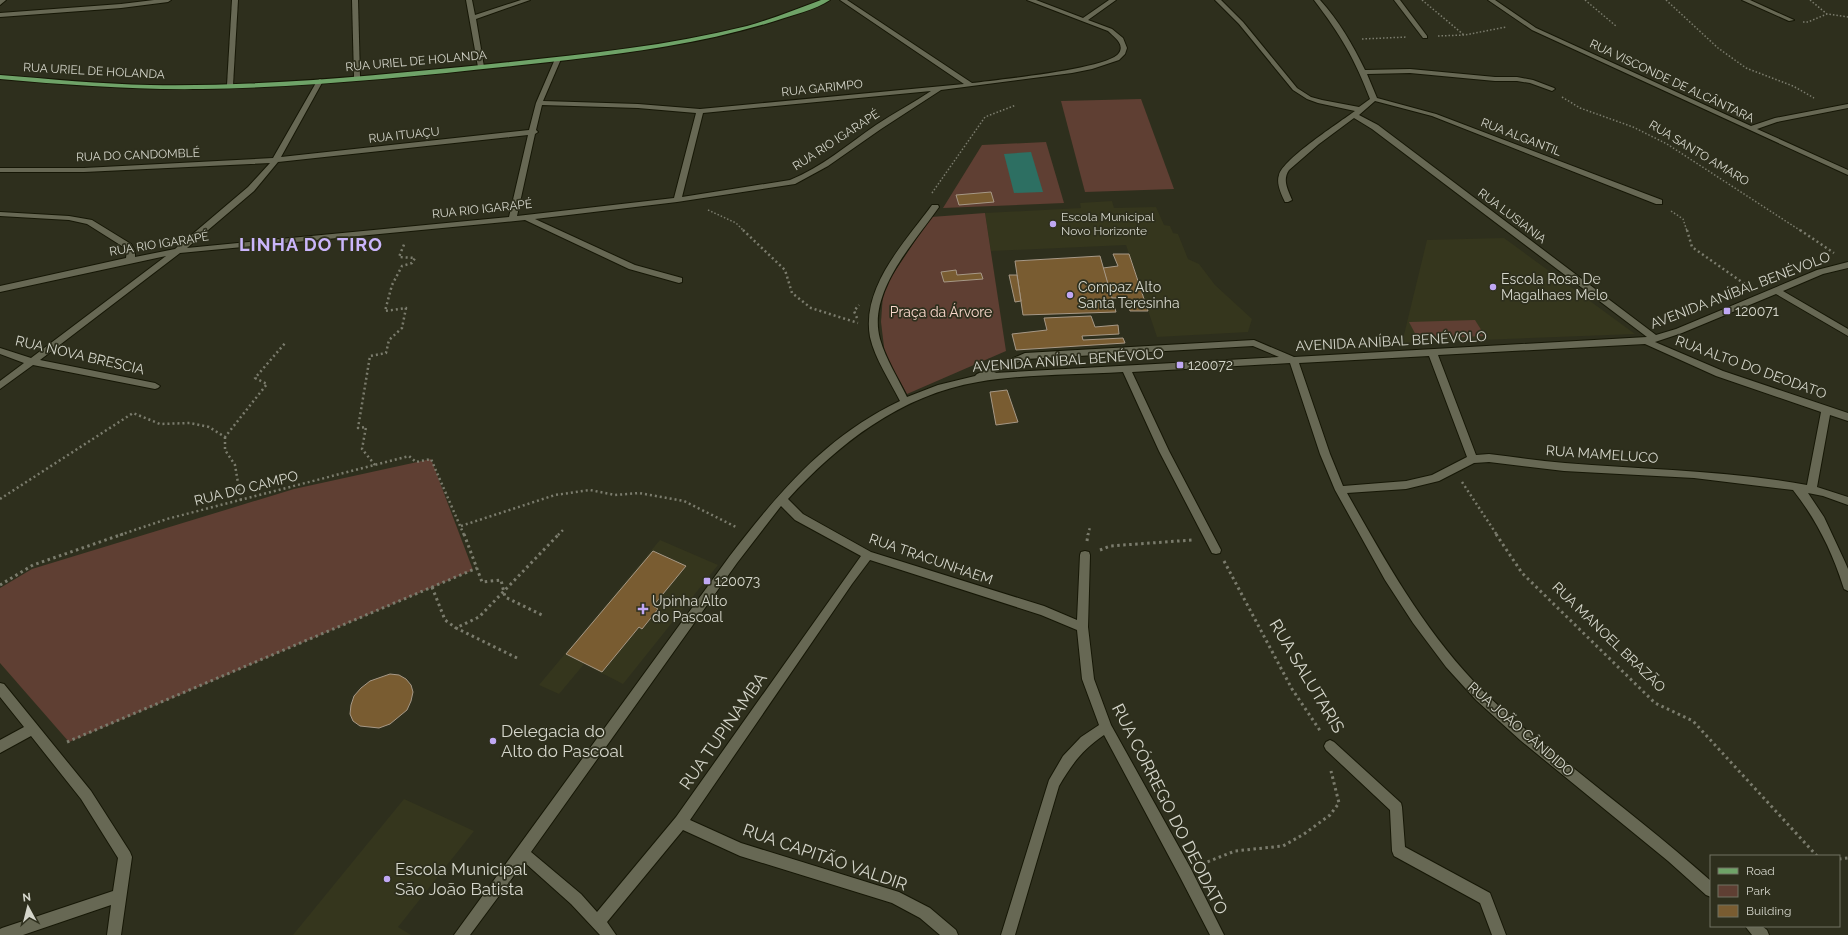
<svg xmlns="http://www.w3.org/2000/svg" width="1848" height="935" font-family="Raleway,sans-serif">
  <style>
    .built { fill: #35361d }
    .green { fill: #5f3f33 }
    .water { fill: #2d6f62 }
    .building { fill: #795c31; stroke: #a69886 }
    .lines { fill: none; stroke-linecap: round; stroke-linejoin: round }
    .minor-casing { stroke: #161706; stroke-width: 2 }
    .major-casing { stroke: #161706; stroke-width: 2 }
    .path-far2 { stroke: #7b7c6d; stroke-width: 1.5; stroke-dasharray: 1.5 2; stroke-linecap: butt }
    .path-far1 { stroke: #7b7c6d; stroke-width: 2.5; stroke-dasharray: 2 3; stroke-linecap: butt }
    .path { stroke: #7b7c6d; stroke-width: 3; stroke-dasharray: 2.5 3.5; stroke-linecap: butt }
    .minor { fill: #676854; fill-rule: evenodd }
    .major { fill: #6fa368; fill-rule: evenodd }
    .poi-dot { fill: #c0a8f4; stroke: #2e2f1d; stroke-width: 1.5 }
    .labels { text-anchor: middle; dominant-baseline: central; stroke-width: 3.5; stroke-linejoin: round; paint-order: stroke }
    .far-street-label { font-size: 12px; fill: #d5d6cb; stroke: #2e2f1d }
    .far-poi-label { font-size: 12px; fill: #d5d6cb; stroke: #2e2f1d; text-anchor: start }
    .poi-label { font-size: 14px; fill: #d5d6cb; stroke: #2e2f1d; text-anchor: start }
    .street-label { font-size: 14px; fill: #d5d6cb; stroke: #2e2f1d }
    .park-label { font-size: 14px; fill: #f8d7cb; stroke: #2e2f1d }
    .near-street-label { font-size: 17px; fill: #d5d6cb; stroke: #2e2f1d }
    .near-poi-label { font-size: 17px; fill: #d5d6cb; stroke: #2e2f1d; text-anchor: start }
    .district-label { font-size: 18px; font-weight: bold; letter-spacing: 1px; fill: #cab5fb; stroke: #2e2f1d }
  </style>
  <rect width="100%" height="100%" fill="#2e2f1d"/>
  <!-- built -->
  <g class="built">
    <path d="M 1112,201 L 1114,208 L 1156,207 L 1164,225 L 1170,226 L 1173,233 L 1178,234 L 1188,259 L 1199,264 L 1215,285 L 1252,319 L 1248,332 L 1157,337 L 1126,245 L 991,251 L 985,213 L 1081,208 L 1080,203 Z"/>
    <path d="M 1504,238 L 1635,334 L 1402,343 L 1427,240 Z"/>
    <path d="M 660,540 L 718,565 L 623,684 L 584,664 L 559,694 L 539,685 Z"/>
    <path d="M 404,799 L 474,831 L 398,927 L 411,935 L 293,935 Z"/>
  </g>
  <!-- green -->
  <g class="green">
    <path d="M 1141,99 L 1174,189 L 1085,192 L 1061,101 Z"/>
    <path d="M 1046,142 L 1064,203 L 943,208 L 982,145 Z"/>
    <path d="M 985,213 L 1006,351 L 907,394 L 885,355 L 881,322 L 883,294 L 889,280 L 931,217 Z"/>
    <path d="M 1475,320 L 1485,336 L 1418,339 L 1409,322 Z"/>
    <path d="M 431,459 L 473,570 L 69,742 L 0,663 L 0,588 L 32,569 L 294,489 Z"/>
  </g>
  <!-- water -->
  <path class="water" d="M 1031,152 L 1043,192 L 1014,193 L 1004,154 Z"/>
  <!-- building -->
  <g class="building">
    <path d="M 991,192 L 994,202 L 959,205 L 956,195 Z"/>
    <path d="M 1113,254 L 1129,254 L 1148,311 L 1130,311 L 1126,298 L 1112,298 L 1103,268 L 1118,266 Z"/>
    <path d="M 1100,256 L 1116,312 L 1023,315 L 1015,261 Z"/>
    <path d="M 956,270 L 957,275 L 981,273 L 983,279 L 944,282 L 941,272 Z"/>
    <path d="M 1009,275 L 1017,275 L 1021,301 L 1015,302 Z"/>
    <path d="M 1091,316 L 1095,327 L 1118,325 L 1119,334 L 1082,336 L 1083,340 L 1123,338 L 1125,343 L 1016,350 L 1012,334 L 1047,330 L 1044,318 Z"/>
    <path d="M 1007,390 L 1018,422 L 996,425 L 990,392 Z"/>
    <path d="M 653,551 L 686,566 L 653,606 L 658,609 L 642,629 L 639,627 L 602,672 L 566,654 Z"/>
    <path d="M 390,674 L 399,675 L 406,679 L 411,685 L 413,692 L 411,701 L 407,710 L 390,724 L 379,728 L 360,726 L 353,721 L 350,714 L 351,705 L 354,696 L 361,688 L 370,681 Z"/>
  </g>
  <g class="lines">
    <defs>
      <g id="minor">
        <path d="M 0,0 L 6,0 L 0,5 Z"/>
        <path d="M 154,0 L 171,0 L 168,2 L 121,8 L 0,17 L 0,13 L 121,4 Z"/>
        <path d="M 232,0 L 238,0 L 233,85 L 230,87 L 227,85 Z"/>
        <path d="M 352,0 L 358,0 L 360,77 L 357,79 L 354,77 Z"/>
        <path d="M 466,0 L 472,0 L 475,15 L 521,0 L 530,0 L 476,19 L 484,67 L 481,69 L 478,67 Z"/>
        <path d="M 840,0 L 847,0 L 972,83 C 995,80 1109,69 1119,53 C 1125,44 1114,37 1108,31 L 1027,0 L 1036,0 L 1083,18 L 1109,0 L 1116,0 L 1088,20 L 1112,29 L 1123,38 L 1127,48 L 1125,54 L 1119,60 L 1092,69 L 1072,73 L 941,90 L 881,129 L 828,166 L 795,184 L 677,202 L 535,219 L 635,265 L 682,278 L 682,282 L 679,283 L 629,269 L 525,220 L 180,253 L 40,360 L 155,383 L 160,386 L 158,388 L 155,389 L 33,365 L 0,389 L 0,381 L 24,363 L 0,354 L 0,348 L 31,358 L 166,256 L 0,292 L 0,286 L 126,258 L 127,251 L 125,248 L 87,224 L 69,220 L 0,216 L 0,212 L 69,216 L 92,220 L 131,244 L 135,251 L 135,257 L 175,249 L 248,187 L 270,163 L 84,172 L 0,172 L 0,168 L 84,168 L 273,158 L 317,81 L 320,79 L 323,81 L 281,157 L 529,130 L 536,103 L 555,59 L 558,57 L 561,59 L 543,101 L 638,104 L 700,109 L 964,84 ZM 931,91 C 913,103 894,113 876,125 C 847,145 822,167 790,180 L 682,197 L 703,113 ZM 542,105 L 638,108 L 696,113 L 674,198 L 517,216 L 535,134 L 538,132 L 536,130 ZM 528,135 L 509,217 L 187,248 L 254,191 L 278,162 Z"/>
        <path d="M 1215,0 L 1221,0 L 1243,22 L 1297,88 L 1311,97 L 1322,100 L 1359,107 L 1370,99 C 1355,59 1340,34 1314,0 L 1320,0 C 1339,21 1353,45 1365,70 L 1410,69 L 1495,77 L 1517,77 L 1533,80 L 1554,88 L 1555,89 L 1552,91 L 1530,83 L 1517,81 L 1495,81 L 1410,73 L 1367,74 L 1377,98 L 1436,114 L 1662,200 L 1662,204 L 1656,204 L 1432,116 L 1375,101 L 1359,115 L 1378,125 L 1656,335 L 1676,329 L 1817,270 L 1848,262 L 1848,268 L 1823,274 L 1783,291 L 1848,329 L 1848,336 L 1776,294 L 1682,333 L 1655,342 L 1723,371 L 1848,413 L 1848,421 L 1830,415 L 1817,487 L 1848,497 L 1848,505 L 1823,496 L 1808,493 L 1824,517 L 1845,562 L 1848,569 L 1848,591 L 1844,589 L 1843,586 C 1832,551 1816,519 1793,490 L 1694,478 L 1564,471 L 1489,462 L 1474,463 L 1439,481 L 1406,489 L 1347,493 C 1387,564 1426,634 1484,692 C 1511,719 1541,742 1571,766 C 1618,804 1666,841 1711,881 L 1711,897 L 1706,895 L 1668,861 L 1520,740 L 1476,700 L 1446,667 L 1413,623 L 1385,580 L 1335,490 L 1320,454 L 1290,363 L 1132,372 L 1169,451 L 1221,550 L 1220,553 L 1216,554 L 1212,553 L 1159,451 L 1123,372 C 1075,375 1025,374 978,382 C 901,395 839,443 788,499 L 803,514 L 871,552 L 1044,606 L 1077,620 L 1080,555 L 1081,552 L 1085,551 L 1089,552 L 1090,555 L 1088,627 L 1094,679 L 1111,725 L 1190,867 L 1224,935 L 1210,935 L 1180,877 L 1104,735 C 1082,750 1072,764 1059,786 L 1015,935 L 1001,935 L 1049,780 L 1063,756 L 1081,737 L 1099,725 L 1082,679 L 1077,630 L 1041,615 L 870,560 L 852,584 L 690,820 L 741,843 L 899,892 L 930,908 L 956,930 L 958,935 L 940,935 L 920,918 L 892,903 L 740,856 L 683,830 L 607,922 L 616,935 L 600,935 L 571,904 L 524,862 L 470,935 L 454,935 L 729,557 C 778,493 826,436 900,401 C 890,381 875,359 870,337 C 861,287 905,242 932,205 L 938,205 L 939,207 C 914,243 867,292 880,339 C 886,360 898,378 907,397 L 938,385 L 975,376 L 977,374 L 1025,353 L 1254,340 L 1294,357 L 1647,337 L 1372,129 L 1354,118 L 1319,144 L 1289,170 C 1282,180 1288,190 1292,200 L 1288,202 L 1285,202 C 1281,194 1276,183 1279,175 C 1283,159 1340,122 1355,111 L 1318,103 L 1307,99 L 1293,90 L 1239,24 ZM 1645,344 L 1716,376 L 1821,412 L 1807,485 C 1727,470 1646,470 1565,463 C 1539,461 1514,457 1489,454 L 1476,455 L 1438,355 ZM 1253,346 L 1279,357 L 994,373 L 1026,359 ZM 1429,356 L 1467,457 L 1432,475 L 1406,481 L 1343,486 L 1330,454 L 1299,363 ZM 781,506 L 795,520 L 861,556 L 676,817 L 597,912 L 581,894 L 531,852 L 737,563 Z"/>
        <path d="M 1394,0 L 1400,0 L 1427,36 L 1427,38 L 1423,38 Z"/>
        <path d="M 1488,0 L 1495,0 L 1536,28 L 1751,126 L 1775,118 L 1848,104 L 1848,108 L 1777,122 L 1757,129 L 1848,170 L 1848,175 L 1532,30 Z"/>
        <path d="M 1742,0 L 1750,0 L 1794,20 L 1789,21 Z"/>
        <path d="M 0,683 L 4,684 L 91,791 L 130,852 L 132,857 L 121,935 L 107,935 L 111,905 L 23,935 L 0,935 L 0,929 L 2,928 L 113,891 L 118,858 L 81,799 L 31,736 L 0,753 L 0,740 L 24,727 L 0,697 Z"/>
        <path d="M 1330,740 L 1334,742 L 1401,803 L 1402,807 L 1405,847 L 1490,893 L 1506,935 L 1492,935 L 1480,903 L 1394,856 L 1392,851 L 1390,810 L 1326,750 L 1324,746 L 1326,742 Z"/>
        <path d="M 1745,926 L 1762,926 L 1767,930 L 1769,935 L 1752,935 Z"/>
      </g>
      <path id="major" d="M 821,0 L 830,0 C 815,10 793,15 775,21 C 708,42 638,52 568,60 C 447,73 324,87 202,89 C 135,90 67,85 0,79 L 0,75 C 50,79 100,84 150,85 C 264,87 378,75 491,64 C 577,55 663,47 747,26 C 772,19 797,9 821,0 Z"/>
    </defs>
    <!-- minor casing -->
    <use href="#minor" class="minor-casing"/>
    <!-- major casing -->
    <use href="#major" class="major-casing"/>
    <!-- path-far2 -->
    <g class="path-far2">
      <path d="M 1422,0 L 1464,35"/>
      <path d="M 1585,0 L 1616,26"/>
      <path d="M 1666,0 L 1718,48 L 1746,68 L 1793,86 L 1814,98"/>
      <path d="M 1810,0 L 1827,14 L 1848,17"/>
      <path d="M 1803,22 L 1808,22 L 1827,14"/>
      <path d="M 1438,36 L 1465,35 L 1506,27"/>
      <path d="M 1362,39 L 1407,37"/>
      <path d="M 1562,97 L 1580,108 L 1633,127 L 1667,144 L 1801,231"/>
      <path d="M 932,193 L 985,117 L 1016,105"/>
      <path d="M 708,210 L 736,223 L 744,231"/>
      <path d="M 1671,211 L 1683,219 L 1687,231"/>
    </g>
    <!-- path-far1 -->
    <g class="path-far1">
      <path d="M 743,230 L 785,270 L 792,293 L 811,308 L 858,323"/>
      <path d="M 1687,230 L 1692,247 L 1749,287"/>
      <path d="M 1800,230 L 1834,253"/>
      <path d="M 857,318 L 854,311 L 859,305"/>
      <path d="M 225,437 L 225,450 L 235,465 L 241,501"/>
      <path d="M 375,465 L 362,449 L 366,427 L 358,428 L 370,356 L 386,353 L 389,340 L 402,328 L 406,308 L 385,311 L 392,285 L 402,266 L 412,263 L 415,258 L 399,257 L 405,242"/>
      <path d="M 1462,482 L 1497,535"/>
      <path d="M 0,499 L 133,413 L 160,424 L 190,423 L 209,427 L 225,437 L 267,384 L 255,378 L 286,342"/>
      <path d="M 461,526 L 555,495 L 590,490 L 615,495 L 639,493 L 684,501 L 738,528"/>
      <path d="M 120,535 L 167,519 L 409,456 L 416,462 L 431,459 L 464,535"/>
      <path d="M 558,535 L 563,530"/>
      <path d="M 1088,535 L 1090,527"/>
    </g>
    <!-- path -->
    <g class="path">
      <path d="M 464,534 L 482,582 L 501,580 L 505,597 L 544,616"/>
      <path d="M 1496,534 L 1522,573 L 1655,703 L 1693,721 L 1817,856"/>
      <path d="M 1087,541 L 1088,534"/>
      <path d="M 1100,550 L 1110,546 L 1192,540"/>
      <path d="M 1224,561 L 1292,689 L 1321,732"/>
      <path d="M 0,585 L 33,565 L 123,534"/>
      <path d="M 432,587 L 445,620 L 456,628"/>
      <path d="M 517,658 L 456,628 L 479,617 L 559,534"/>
      <path d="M 67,742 L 477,568"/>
      <path d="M 1839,859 L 1848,858"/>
      <path d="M 1202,864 L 1235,851 L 1283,846 L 1304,834 L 1330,815 L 1339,803 L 1331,771"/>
    </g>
    <!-- minor -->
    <use href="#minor" class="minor"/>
    <!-- major -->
    <use href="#major" class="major"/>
  </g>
  <!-- markers -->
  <g class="poi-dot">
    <circle cx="1053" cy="224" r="4"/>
    <circle cx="1493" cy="287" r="4"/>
    <circle cx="1070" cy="295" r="4"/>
    <rect x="1723" y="307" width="8" height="8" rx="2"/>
    <rect x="1176" y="361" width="8" height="8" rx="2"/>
    <rect x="703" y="577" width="8" height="8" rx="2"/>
    <path d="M641 603h4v4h4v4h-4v4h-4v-4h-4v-4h4z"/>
    <circle cx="493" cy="741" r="4"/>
    <circle cx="387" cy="879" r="4"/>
  </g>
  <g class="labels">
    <!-- far-street labels -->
    <g class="far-street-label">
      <text transform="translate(416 61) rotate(-5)">RUA URIEL DE HOLANDA</text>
      <text transform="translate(94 71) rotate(3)">RUA URIEL DE HOLANDA</text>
      <text transform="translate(1672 81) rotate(25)">RUA VISCONDE DE ALCÂNTARA</text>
      <text transform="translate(822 88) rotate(-6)">RUA GARIMPO</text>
      <text transform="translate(404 135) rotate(-6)">RUA ITUAÇU</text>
      <text transform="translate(1521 137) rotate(21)">RUA ALGANTIL</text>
      <text transform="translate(836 140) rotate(-33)">RUA RIO IGARAPÉ</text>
      <text transform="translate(1699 153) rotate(31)">RUA SANTO AMARO</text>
      <text transform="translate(138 155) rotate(-2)">RUA DO CANDOMBLÉ</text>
      <text transform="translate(482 209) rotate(-6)">RUA RIO IGARAPÉ</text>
      <text transform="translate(1512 216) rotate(37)">RUA LUSIANIA</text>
      <text transform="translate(159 244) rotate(-9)">RUA RIO IGARAPÉ</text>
    </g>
    <!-- far-poi labels -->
    <g class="far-poi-label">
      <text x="1061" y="217">Escola Municipal<tspan x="1061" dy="14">Novo Horizonte</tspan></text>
    </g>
    <!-- poi labels -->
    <g class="poi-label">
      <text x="1501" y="279">Escola Rosa De<tspan x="1501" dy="16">Magalhaes Melo</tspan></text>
      <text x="1078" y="287">Compaz Alto<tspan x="1078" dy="16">Santa Teresinha</tspan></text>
      <text x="1735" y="311">120071</text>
      <text x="1188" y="365">120072</text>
      <text x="715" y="581">120073</text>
      <text x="652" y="601">Upinha Alto<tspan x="652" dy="16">do Pascoal</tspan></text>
    </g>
    <!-- street labels -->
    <g class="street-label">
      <text transform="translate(1740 290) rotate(-21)">AVENIDA ANÍBAL BENÉVOLO</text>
      <text transform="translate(1391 341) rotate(-3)">AVENIDA ANÍBAL BENÉVOLO</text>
      <text transform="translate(80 355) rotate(13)">RUA NOVA BRESCIA</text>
      <text transform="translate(1068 360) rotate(-4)">AVENIDA ANÍBAL BENÉVOLO</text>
      <text transform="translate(1751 367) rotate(20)">RUA ALTO DO DEODATO</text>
      <text transform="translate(1602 454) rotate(4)">RUA MAMELUCO</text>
      <text transform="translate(246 488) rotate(-14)">RUA DO CAMPO</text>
      <text transform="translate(931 559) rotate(19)">RUA TRACUNHAEM</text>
      <text transform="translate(1609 637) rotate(44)">RUA MANOEL BRAZÃO</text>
      <text transform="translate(1521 729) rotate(41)">RUA JOÃO CÂNDIDO</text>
    </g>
    <!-- park labels -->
    <g class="park-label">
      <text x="941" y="312">Praça da Árvore</text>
    </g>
    <!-- near-street labels -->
    <g class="near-street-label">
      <text transform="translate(1307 676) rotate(59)">RUA SALUTARIS</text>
      <text transform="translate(723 731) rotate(-55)">RUA TUPINAMBA</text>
      <text transform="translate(1170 809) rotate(63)">RUA CÓRREGO DO DEODATO</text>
      <text transform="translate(825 857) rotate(19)">RUA CAPITÃO VALDIR</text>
    </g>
    <!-- near-poi labels -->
    <g class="near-poi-label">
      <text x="501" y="731">Delegacia do<tspan x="501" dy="20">Alto do Pascoal</tspan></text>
      <text x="395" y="869">Escola Municipal<tspan x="395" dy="20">São João Batista</tspan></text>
    </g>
    <!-- district labels -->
    <g class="district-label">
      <text x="311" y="244">LINHA DO TIRO</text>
    </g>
  </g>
  <!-- legend -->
  <rect x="1710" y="855" width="130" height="72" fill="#2e2f1d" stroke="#717263"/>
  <rect x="1718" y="868" width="20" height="6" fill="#6fa368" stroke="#717263"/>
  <text x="1746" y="875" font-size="12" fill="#d5d6cb">Road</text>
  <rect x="1718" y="885" width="20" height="12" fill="#5f3f33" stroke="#717263"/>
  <text x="1746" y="895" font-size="12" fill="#d5d6cb">Park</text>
  <rect x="1718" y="905" width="20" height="12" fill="#795c31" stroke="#717263"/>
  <text x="1746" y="915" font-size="12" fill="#d5d6cb">Building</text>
  <!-- north arrow -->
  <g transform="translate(28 907) rotate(353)" stroke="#2e2f1d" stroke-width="3" paint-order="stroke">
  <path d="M0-3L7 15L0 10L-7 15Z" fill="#d5d6cb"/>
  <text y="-6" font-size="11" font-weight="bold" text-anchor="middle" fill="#d5d6cb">N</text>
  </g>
</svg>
